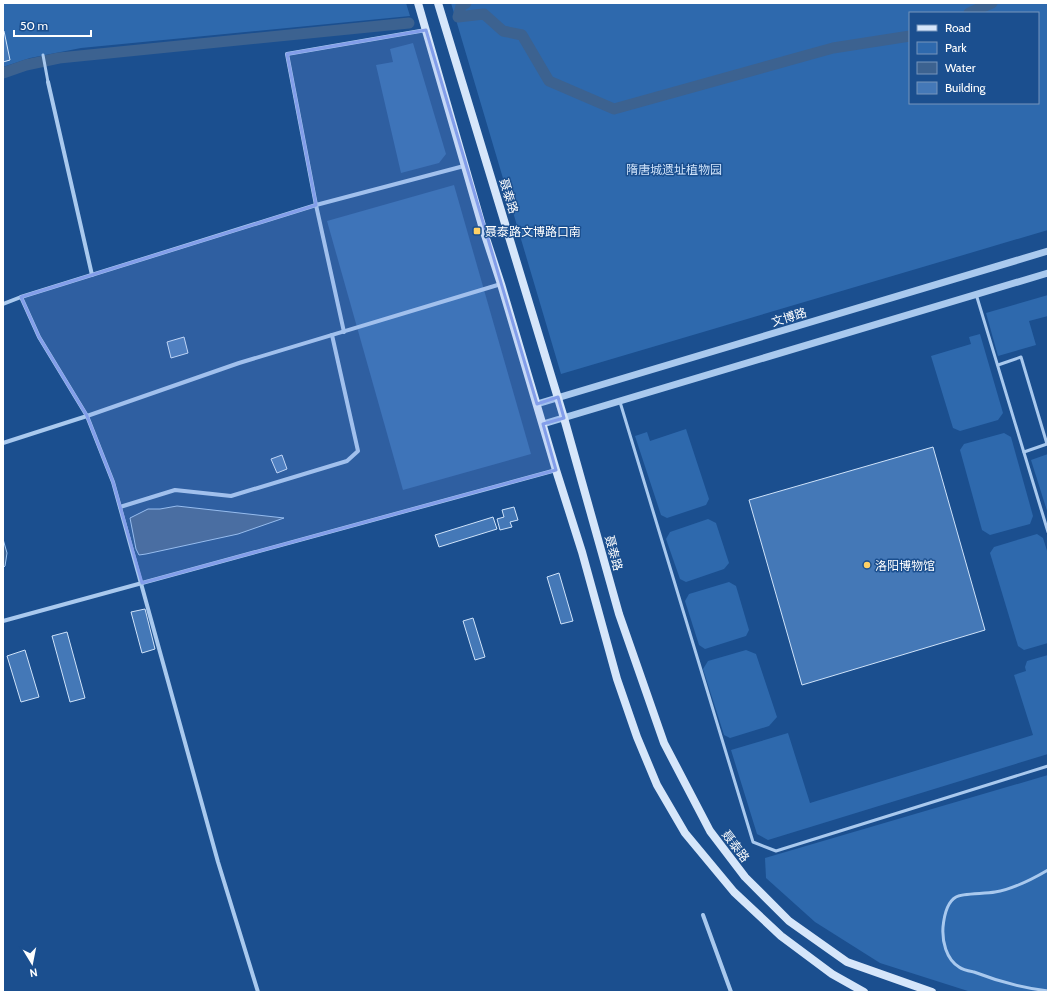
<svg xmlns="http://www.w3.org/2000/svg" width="1051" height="995" font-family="Cabin,'Noto Sans SC',sans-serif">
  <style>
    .green { fill: #2e69ad; fill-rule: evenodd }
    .water { fill: #3c6290; stroke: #9cc4f0 }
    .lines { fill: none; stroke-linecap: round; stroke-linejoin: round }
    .canal { stroke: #3c6290; stroke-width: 11 }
    .building { fill: #4478b7; stroke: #cfe3fa }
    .service { stroke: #a9c9ee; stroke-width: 3 }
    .minor { stroke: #a9c9ee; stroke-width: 4 }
    .tertiary { stroke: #a9c9ee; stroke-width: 7 }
    .secondary { stroke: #d6e6fa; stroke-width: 8 }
    .marked { fill: #839eea; fill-opacity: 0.2; stroke: #839eea; stroke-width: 3; stroke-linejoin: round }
    .poi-dot { fill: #ffd166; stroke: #1b4f8f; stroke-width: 1.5 }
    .labels { text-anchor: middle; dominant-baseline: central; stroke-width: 3; stroke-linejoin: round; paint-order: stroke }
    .park-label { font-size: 12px; fill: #cfe3fa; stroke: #1b4f8f }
    .street-label { font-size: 12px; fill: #fff; stroke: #1b4f8f }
    .poi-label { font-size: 12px; fill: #fff; stroke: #1b4f8f; text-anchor: start }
  </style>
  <rect width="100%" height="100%" fill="#1b4f8f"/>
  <!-- green -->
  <g class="green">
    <path d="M 3,3 L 406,3 L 410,16 L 81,48 L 30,58 L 3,67 Z"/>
    <path d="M 451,3 L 1048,3 L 1048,230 L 561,374 ZM 910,13 L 1038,13 L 1038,103 L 910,103 Z"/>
    <path d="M 413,43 L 446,154 L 439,163 L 401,173 L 376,65 L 393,62 L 390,49 Z"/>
    <path d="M 454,185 L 531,454 L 403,490 L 327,221 Z"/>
    <path d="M 1048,295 L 1048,316 L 1029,321 L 1036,345 L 998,356 L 986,313 Z"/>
    <path d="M 980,334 L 1003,413 L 998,420 L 960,431 L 953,428 L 931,356 L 971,344 L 969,337 Z"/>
    <path d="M 686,429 L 709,499 L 706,505 L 667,518 L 661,515 L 635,436 L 647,432 L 650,441 Z"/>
    <path d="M 1004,433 L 1011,437 L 1033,516 L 1030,524 L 990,535 L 982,530 L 960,450 L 964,444 Z"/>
    <path d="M 1048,454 L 1048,514 L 1031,460 Z"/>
    <path d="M 708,519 L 716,523 L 729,563 L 724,569 L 686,582 L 680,579 L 666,539 L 670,532 Z"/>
    <path d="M 1037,534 L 1043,538 L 1048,554 L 1048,643 L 1024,650 L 1018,646 L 990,553 L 994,547 Z"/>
    <path d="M 729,582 L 736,586 L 749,630 L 746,636 L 705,649 L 699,645 L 685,601 L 689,594 Z"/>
    <path d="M 746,650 L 756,654 L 777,717 L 769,726 L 730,738 L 724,735 L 703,669 L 708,661 Z"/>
    <path d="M 1048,655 L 1048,754 L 768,840 L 757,834 L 731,750 L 788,733 L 810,803 L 1033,735 L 1014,675 L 1026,671 L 1025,667 L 1027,661 Z"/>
    <path d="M 1048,775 L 1048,992 L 971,992 L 880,963 L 815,922 L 766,878 L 765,858 Z"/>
  </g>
  <!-- water -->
  <g class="water">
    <path d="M 177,506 L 284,518 L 238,534 L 146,554 L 139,555 L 136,549 L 130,518 L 148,509 L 160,509 Z"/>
    <path d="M 3,539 L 7,553 L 5,566 L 3,568 Z"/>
  </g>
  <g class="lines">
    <!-- canal -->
    <g class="canal">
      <path d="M 466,3 L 461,6 L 458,17 L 484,14 L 503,31 L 522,35 L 549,81 L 614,109 L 833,48 L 910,36"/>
      <path d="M 969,13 L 992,3"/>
      <path d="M 3,73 L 26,65 L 59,58 L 409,23"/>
    </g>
  </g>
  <!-- building -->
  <g class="building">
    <path d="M 3,31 L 4,31 L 10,60 L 3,62 Z"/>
    <path d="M 184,337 L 188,353 L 171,358 L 167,342 Z"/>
    <path d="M 933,447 L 985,630 L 802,685 L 749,500 Z"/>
    <path d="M 282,455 L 287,469 L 277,473 L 271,459 Z"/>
    <path d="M 514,507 L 518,520 L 510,522 L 512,527 L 500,530 L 497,519 L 504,517 L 502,510 Z"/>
    <path d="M 493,517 L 497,529 L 439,547 L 435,535 Z"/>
    <path d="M 559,573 L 573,621 L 561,624 L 547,577 Z"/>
    <path d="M 145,609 L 155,649 L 142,653 L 131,612 Z"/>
    <path d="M 473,618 L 485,657 L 475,660 L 463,621 Z"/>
    <path d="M 67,632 L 85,698 L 70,702 L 52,636 Z"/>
    <path d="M 25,650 L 39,697 L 21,702 L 7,656 Z"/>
  </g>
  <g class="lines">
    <!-- service -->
    <g class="service">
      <path d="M 43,55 L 48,82"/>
      <path d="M 976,294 L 1048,532"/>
      <path d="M 998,365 L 1021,357 L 1047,444 L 1024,452"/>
      <path d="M 620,402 L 753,842 L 776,851 L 1048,766"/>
      <path d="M 1048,870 C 1031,880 1014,889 995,892 C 985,894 962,893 956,897 C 947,902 944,917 943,927 C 942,941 946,959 959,967 C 963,970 969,971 974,972 C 997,981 1023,988 1048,991"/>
    </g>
    <!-- minor -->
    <g class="minor">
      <path d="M 48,82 L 92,275"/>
      <path d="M 21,297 L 39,337 L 87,416 L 113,482 L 218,862 L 258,992"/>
      <path d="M 3,304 L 21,297 L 316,205 L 464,166"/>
      <path d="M 344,332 L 316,205 L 287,54 L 426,30"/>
      <path d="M 3,443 L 87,416 L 239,363 L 501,284"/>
      <path d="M 120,507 L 175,490 L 231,496 L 347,461 L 358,451 L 332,335"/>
      <path d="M 3,621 L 556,470"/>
      <path d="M 703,915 L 731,992"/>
    </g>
    <!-- tertiary -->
    <g class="tertiary">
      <path d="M 537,404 L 1048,251"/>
      <path d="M 543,424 L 1048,273"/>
    </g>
    <!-- secondary -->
    <g class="secondary">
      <path d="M 418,3 L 483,229 L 501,284 L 556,470 L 582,552 L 617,679 L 637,737 L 657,785 L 685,833 L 734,892 L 781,936 L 832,974 L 864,992"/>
      <path d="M 438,3 L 564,418 L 619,614 L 664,743 L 710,831 L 745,877 L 789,921 L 847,962 L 932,992"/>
    </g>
  </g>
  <!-- marked area -->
  <path class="marked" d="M 426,30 L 537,404 L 558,397 L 564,418 L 543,424 L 556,470 L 142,583 L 113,482 L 87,416 L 39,337 L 21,297 L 316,205 L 287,54 Z"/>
  <!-- markers -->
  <g class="poi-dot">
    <rect x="473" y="227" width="8" height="8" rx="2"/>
    <circle cx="867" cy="565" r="4"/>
  </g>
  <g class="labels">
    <!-- park labels -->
    <g class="park-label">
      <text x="674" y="169">隋唐城遗址植物园</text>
    </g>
    <!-- street labels -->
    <g class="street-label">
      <text transform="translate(509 196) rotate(73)">聂泰路</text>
      <text transform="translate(789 317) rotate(-17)">文博路</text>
      <text transform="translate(614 553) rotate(75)">聂泰路</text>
      <text transform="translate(736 846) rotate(53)">聂泰路</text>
    </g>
    <!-- poi labels -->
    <g class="poi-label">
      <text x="485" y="231">聂泰路文博路口南</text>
      <text x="875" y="565">洛阳博物馆</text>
    </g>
  </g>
  <!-- border -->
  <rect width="1051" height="995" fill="none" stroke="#ffffff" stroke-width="8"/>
  <!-- legend -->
  <rect x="909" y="12" width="130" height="92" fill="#1b4f8f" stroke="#7695bc"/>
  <rect x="917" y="25" width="20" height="6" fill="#d6e6fa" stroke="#7695bc"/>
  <text x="945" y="32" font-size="12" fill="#ffffff">Road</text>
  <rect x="917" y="42" width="20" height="12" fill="#2e69ad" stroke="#7695bc"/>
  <text x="945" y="52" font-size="12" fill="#ffffff">Park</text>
  <rect x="917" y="62" width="20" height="12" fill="#3c6290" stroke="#7695bc"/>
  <text x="945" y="72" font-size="12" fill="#ffffff">Water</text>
  <rect x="917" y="82" width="20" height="12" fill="#4478b7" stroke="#7695bc"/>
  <text x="945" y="92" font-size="12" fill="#ffffff">Building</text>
  <!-- north arrow -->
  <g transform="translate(32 963) rotate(170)" stroke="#1b4f8f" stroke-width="3" paint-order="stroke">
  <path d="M0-3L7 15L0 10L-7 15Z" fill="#ffffff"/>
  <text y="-6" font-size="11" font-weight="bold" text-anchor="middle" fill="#ffffff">N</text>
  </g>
  <!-- scale -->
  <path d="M14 30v6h77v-6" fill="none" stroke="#ffffff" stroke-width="2"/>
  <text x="20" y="30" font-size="12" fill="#ffffff" stroke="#1b4f8f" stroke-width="3" paint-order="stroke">50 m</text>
</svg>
